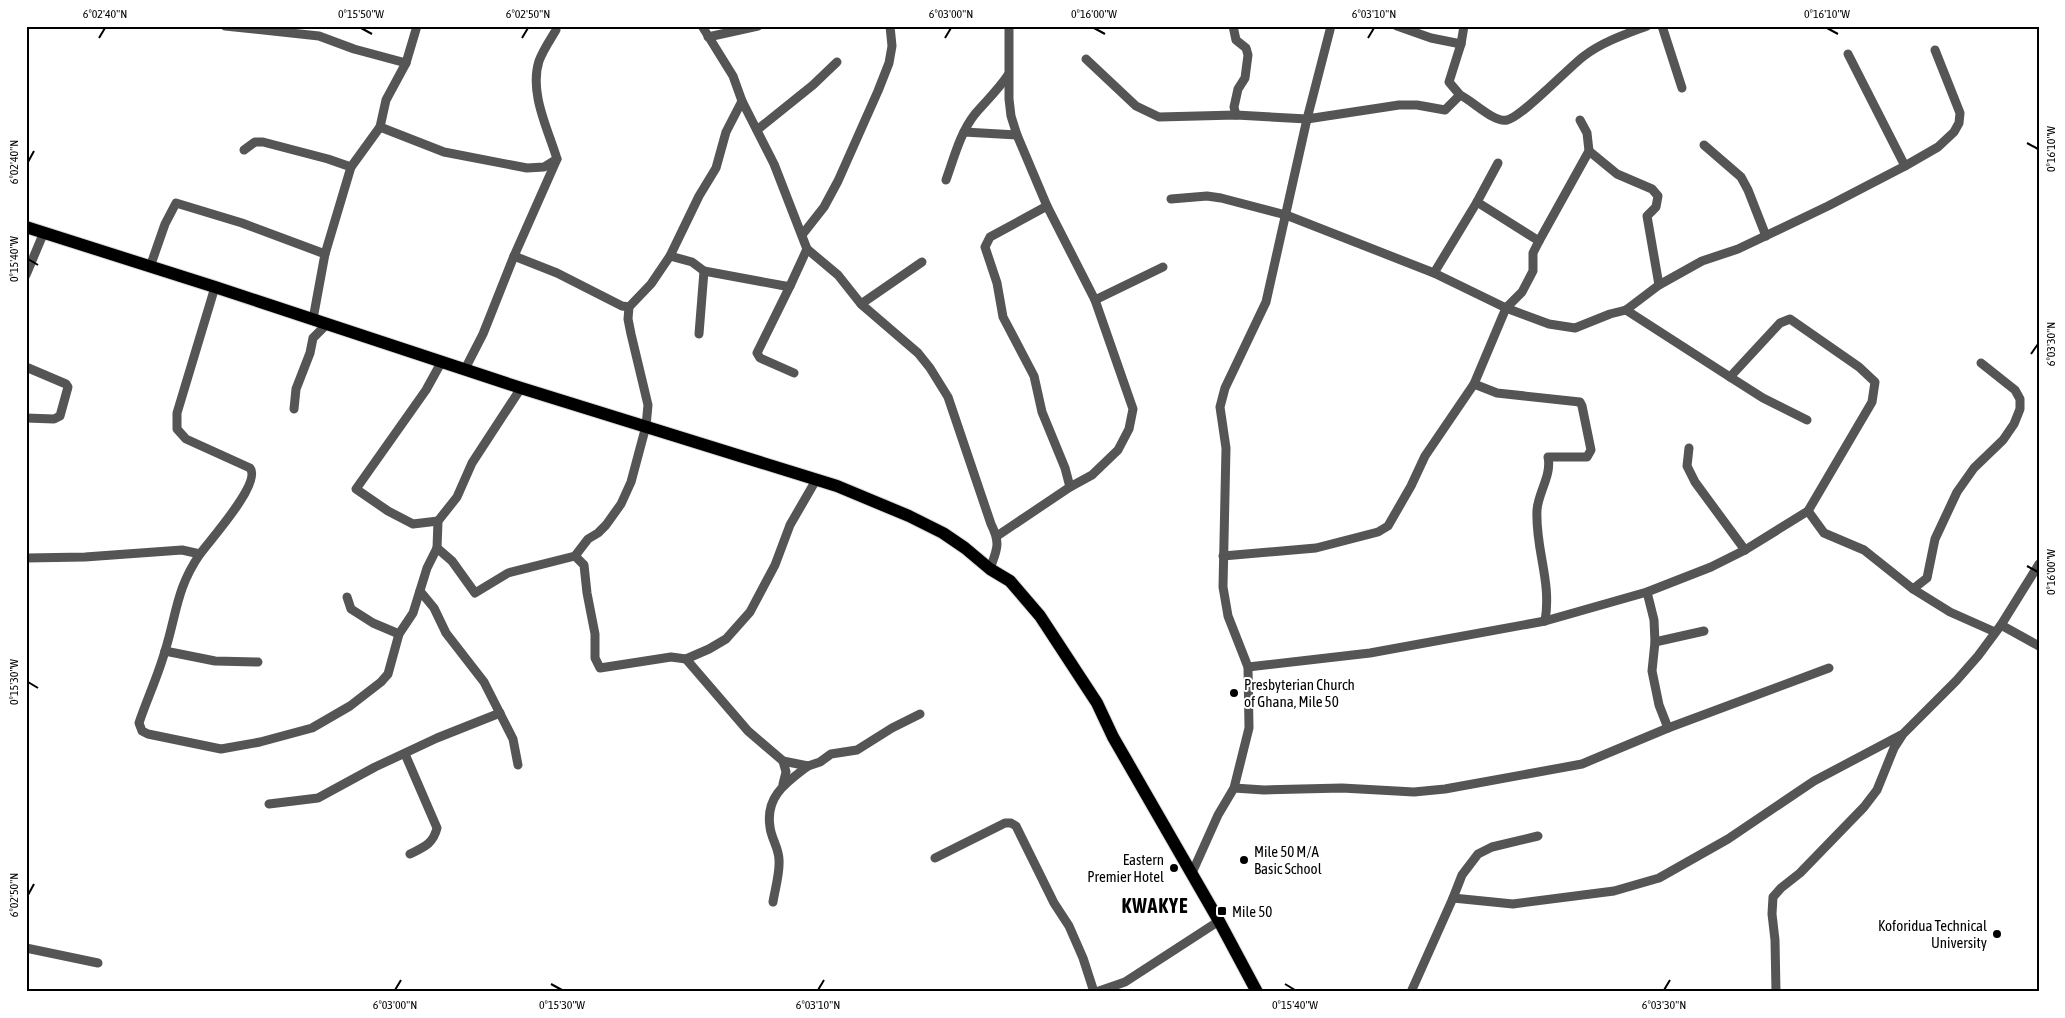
<svg xmlns="http://www.w3.org/2000/svg" width="2065" height="1018" font-family="'Asap Condensed',sans-serif">
  <style>
    .lines { fill: none; stroke-linecap: round; stroke-linejoin: round }
    .highway-casing { stroke: #dbdbdb; stroke-width: 14 }
    .minor { stroke: #555; stroke-width: 9 }
    .highway { stroke: #000; stroke-width: 12 }
    .ticks { fill: none; stroke: #000; stroke-width: 2 }
    .poi-dot { fill: #000; stroke: #fff; stroke-width: 2 }
    .labels { text-anchor: middle; dominant-baseline: central; stroke-width: 4; stroke-linejoin: round; paint-order: stroke }
    .poi-label { font-size: 15px; fill: #000; stroke: #fff; text-anchor: start }
    .district-label { font-size: 20px; font-weight: bold; letter-spacing: 1px; fill: #000; stroke: #fff }
    .neatline { fill: none; stroke: #000; stroke-width: 2 }
    .ticks-label { font-size: 12px; text-anchor: middle; fill: #000 }
  </style>
  <rect width="100%" height="100%" fill="#fff"/>
  <g class="lines">
    <defs>
      <path id="highway" d="M 26,227 L 215,287 L 521,388 L 837,486 L 909,516 L 943,533 L 965,548 L 990,569 L 1010,581 L 1040,616 L 1097,703 L 1113,737 L 1219,921 L 1257,992"/>
    </defs>
    <!-- highway casing -->
    <use href="#highway" class="highway-casing"/>
    <!-- minor -->
    <g class="minor">
      <path d="M 225,26 L 319,36 L 354,49 L 406,63"/>
      <path d="M 702,26 L 733,76 L 742,101 L 774,164 L 807,249 L 838,275 L 861,304 L 918,353 L 930,368 L 948,397 L 991,524 C 1001,544 997,549 990,569"/>
      <path d="M 1233,26 L 1236,40 L 1246,48 L 1248,55 L 1245,78 L 1238,89 L 1234,107 L 1236,115"/>
      <path d="M 1397,26 L 1431,38 L 1461,44 L 1464,26"/>
      <path d="M 1662,26 L 1682,88"/>
      <path d="M 708,37 L 758,26"/>
      <path d="M 1848,54 L 1905,166"/>
      <path d="M 1086,59 L 1136,106 L 1159,117 L 1236,115 L 1307,119 L 1399,105 L 1417,105 L 1445,110 L 1460,95 L 1449,82 L 1461,44"/>
      <path d="M 1460,95 C 1473,101 1494,123 1507,120 C 1522,117 1568,68 1584,56 C 1602,42 1626,34 1647,26"/>
      <path d="M 380,127 L 444,152 L 527,168 L 544,167 L 557,159"/>
      <path d="M 757,130 L 813,85 L 837,62"/>
      <path d="M 964,132 L 1017,135"/>
      <path d="M 1704,145 L 1741,177 L 1748,190 L 1766,236"/>
      <path d="M 244,150 L 255,142 L 263,142 L 328,159 L 351,167"/>
      <path d="M 1589,151 L 1617,174 L 1652,189 L 1658,196 L 1656,207 L 1647,216 L 1659,285"/>
      <path d="M 946,180 C 954,158 960,133 975,114 C 986,101 998,90 1008,75"/>
      <path d="M 1171,199 L 1207,196 L 1221,198 L 1286,215 L 1434,273 L 1506,308 L 1549,324 L 1575,328 L 1610,314 L 1626,310 L 1659,285 L 1702,261 L 1738,249 L 1828,206 L 1905,166 L 1938,147 L 1954,132 L 1959,123 L 1960,113 L 1935,50"/>
      <path d="M 1477,202 L 1539,241"/>
      <path d="M 1047,206 L 990,237 L 985,247 L 997,283 L 1003,317 L 1034,376 L 1042,412 L 1065,468 L 1070,487"/>
      <path d="M 802,235 L 824,207 L 838,181 L 878,91 L 889,63 L 892,46 L 890,26"/>
      <path d="M 514,256 L 557,273 L 622,306 L 629,307"/>
      <path d="M 670,256 L 692,262 L 704,271 L 785,286 L 790,286 L 807,249"/>
      <path d="M 150,267 L 165,224 L 176,203 L 242,223 L 325,254"/>
      <path d="M 1434,273 L 1477,202 L 1498,163"/>
      <path d="M 26,275 L 44,232"/>
      <path d="M 790,286 L 757,353 L 760,358 L 794,373"/>
      <path d="M 215,287 L 177,413 L 177,429 L 186,439 L 250,468 C 262,483 210,540 200,554 C 176,589 177,613 165,651 C 158,676 147,699 139,723 L 142,731 L 148,734 L 221,749 L 260,742 L 312,728 L 350,706 L 381,682 L 388,674 L 399,634 L 413,613 L 427,568 L 437,548 L 438,521 L 457,497 L 472,463 L 521,388"/>
      <path d="M 1095,300 L 1163,267"/>
      <path d="M 861,304 L 922,262"/>
      <path d="M 313,319 L 325,254 L 351,167 L 380,127 L 386,100 L 406,63 L 417,26"/>
      <path d="M 699,334 L 704,271"/>
      <path d="M 26,367 L 66,384 L 68,387 L 60,416 L 54,419 L 26,418"/>
      <path d="M 465,369 L 483,334 L 514,256 L 557,159 C 548,129 529,93 539,61 C 543,50 550,40 556,30 L 556,26"/>
      <path d="M 1730,377 L 1763,398 L 1807,420"/>
      <path d="M 1474,384 L 1497,393 L 1580,402 L 1582,406 L 1591,450 L 1587,457 L 1548,457 C 1552,475 1538,493 1537,510 C 1535,549 1552,581 1545,621"/>
      <path d="M 294,409 L 296,389 L 310,353 L 313,338 L 327,324"/>
      <path d="M 1689,448 L 1687,466 L 1695,482 L 1745,550"/>
      <path d="M 1808,511 L 1824,533 L 1864,550 L 1913,589 L 1927,578 L 1935,539 L 1957,492 L 1974,468 L 2003,440 L 2014,424 L 2020,409 L 2020,399 L 2015,390 L 1981,363"/>
      <path d="M 438,521 L 413,524 L 388,511 L 356,489 L 426,390 L 442,361"/>
      <path d="M 997,536 L 1070,487 L 1092,475 L 1118,450 L 1129,429 L 1133,409 L 1095,300 L 1047,206 L 1017,135 L 1011,116 L 1009,99 L 1009,26"/>
      <path d="M 437,548 L 452,561 L 475,593 L 508,573 L 575,556 L 588,539 L 598,533 L 606,525 L 621,504 L 631,482 L 646,426 L 648,405 L 631,334 L 628,319 L 629,307 L 651,284 L 670,256 L 699,196 L 716,168 L 726,132 L 742,101"/>
      <path d="M 575,556 L 584,565 L 587,593 L 595,634 L 595,658 L 600,668 L 671,657 L 686,659 L 709,649 L 726,639 L 750,612 L 775,565 L 790,525 L 816,480"/>
      <path d="M 1223,556 L 1316,548 L 1378,532 L 1388,526 L 1411,486 L 1425,456 L 1474,384 L 1506,308 L 1522,292 L 1533,271 L 1533,253 L 1539,241 L 1589,151 L 1587,133 L 1580,120"/>
      <path d="M 26,558 L 85,557 L 182,550 L 200,554"/>
      <path d="M 1913,589 L 1950,612 L 1995,632"/>
      <path d="M 420,591 L 434,608 L 446,633 L 484,682 L 513,739 L 518,765"/>
      <path d="M 1647,592 L 1654,620 L 1655,642 L 1652,671 L 1659,705 L 1668,728"/>
      <path d="M 347,597 L 351,609 L 373,623 L 399,634"/>
      <path d="M 2001,625 L 2039,646"/>
      <path d="M 1655,642 L 1704,631"/>
      <path d="M 165,651 L 215,661 L 258,662"/>
      <path d="M 686,659 L 748,731 L 783,761 L 808,766 L 820,762 L 831,754 L 857,750 L 892,728 L 920,714"/>
      <path d="M 1248,667 L 1370,653 L 1545,621 L 1647,592 L 1711,567 L 1745,550 L 1808,511 L 1872,402 L 1875,382 L 1859,367 L 1790,319 L 1780,323 L 1730,377 L 1626,310"/>
      <path d="M 405,754 L 437,828 C 433,844 424,847 410,854"/>
      <path d="M 783,761 L 786,772 L 783,784"/>
      <path d="M 1234,788 L 1264,790 L 1342,788 L 1414,792 L 1445,789 L 1582,764 L 1668,728 L 1829,668"/>
      <path d="M 269,804 L 318,798 L 375,767 L 437,738 L 500,713"/>
      <path d="M 935,858 L 1005,823 L 1011,823 L 1016,826 L 1054,903 L 1069,926 L 1083,958 L 1094,992"/>
      <path d="M 1192,873 L 1218,815 L 1234,788 L 1249,728 L 1248,667 L 1228,616 L 1223,587 L 1226,448 L 1220,407 L 1225,388 L 1266,302 L 1307,119 L 1331,26"/>
      <path d="M 1453,898 L 1513,904 L 1614,891 L 1659,878 L 1728,839 L 1814,781 L 1901,735"/>
      <path d="M 773,902 C 775,889 780,873 779,860 C 779,848 771,838 770,827 C 765,796 787,782 808,766"/>
      <path d="M 26,948 L 98,963"/>
      <path d="M 1096,992 L 1125,982 L 1219,921"/>
      <path d="M 1411,992 L 1453,898 L 1462,875 L 1478,854 L 1492,847 L 1538,836"/>
      <path d="M 1776,992 L 1775,940 L 1772,914 L 1773,897 L 1781,888 L 1800,873 L 1864,807 L 1877,790 L 1894,748 L 1903,734 L 1956,681 L 1978,656 L 2001,625 L 2039,564"/>
    </g>
    <!-- highway -->
    <use href="#highway" class="highway"/>
  </g>
  <!-- ticks -->
  <path class="ticks" d="M 361,28 L 372,34M 1094,28 L 1105,34M 1827,28 L 1838,34M 99,38 L 105,28M 522,38 L 528,28M 945,38 L 951,28M 1368,38 L 1374,28M 2027,143 L 2038,149M 28,162 L 34,151M 28,259 L 38,265M 2031,354 L 2038,344M 2027,566 L 2038,572M 28,682 L 38,688M 28,895 L 34,884M 551,984 L 562,990M 1285,984 L 1295,990M 395,990 L 401,980M 818,990 L 824,980M 1664,990 L 1670,980"/>
  <!-- markers -->
  <g class="poi-dot">
    <circle cx="1234" cy="693" r="5"/>
    <circle cx="1244" cy="860" r="5"/>
    <circle cx="1174" cy="868" r="5"/>
    <rect x="1217" y="906" width="10" height="10" rx="2.5"/>
    <circle cx="1997" cy="934" r="5"/>
  </g>
  <g class="labels">
    <!-- poi labels -->
    <g class="poi-label">
      <text x="1244" y="684">Presbyterian Church<tspan x="1244" dy="17">of Ghana, Mile 50</tspan></text>
      <text x="1254" y="851">Mile 50 M/A<tspan x="1254" dy="17">Basic School</tspan></text>
      <text x="1164" y="859" text-anchor="end">Eastern<tspan x="1164" dy="17">Premier Hotel</tspan></text>
      <text x="1232" y="911">Mile 50</text>
      <text x="1987" y="925" text-anchor="end">Koforidua Technical<tspan x="1987" dy="17">University</tspan></text>
    </g>
    <!-- district labels -->
    <g class="district-label">
      <text x="1155" y="905">KWAKYE</text>
    </g>
  </g>
  <!-- border -->
  <rect width="2065" height="1018" fill="none" stroke="#ffffff" stroke-width="55"/>
  <rect x="28" y="28" width="2010" height="962" class="neatline"/>
  <g class="ticks-label">
    <text x="105" y="18">6°02'40"N</text>
    <text x="361" y="18">0°15'50"W</text>
    <text x="528" y="18">6°02'50"N</text>
    <text x="951" y="18">6°03'00"N</text>
    <text x="1094" y="18">0°16'00"W</text>
    <text x="1374" y="18">6°03'10"N</text>
    <text x="1827" y="18">0°16'10"W</text>
    <text transform="translate(2051 149) rotate(-90)" y="4">0°16'10"W</text>
    <text transform="translate(14 162) rotate(-90)" y="4">6°02'40"N</text>
    <text transform="translate(14 259) rotate(-90)" y="4">0°15'40"W</text>
    <text transform="translate(2051 344) rotate(-90)" y="4">6°03'30"N</text>
    <text transform="translate(2051 572) rotate(-90)" y="4">0°16'00"W</text>
    <text transform="translate(14 682) rotate(-90)" y="4">0°15'30"W</text>
    <text transform="translate(14 895) rotate(-90)" y="4">6°02'50"N</text>
    <text x="395" y="1009">6°03'00"N</text>
    <text x="562" y="1009">0°15'30"W</text>
    <text x="818" y="1009">6°03'10"N</text>
    <text x="1295" y="1009">0°15'40"W</text>
    <text x="1664" y="1009">6°03'30"N</text>
  </g>
</svg>
